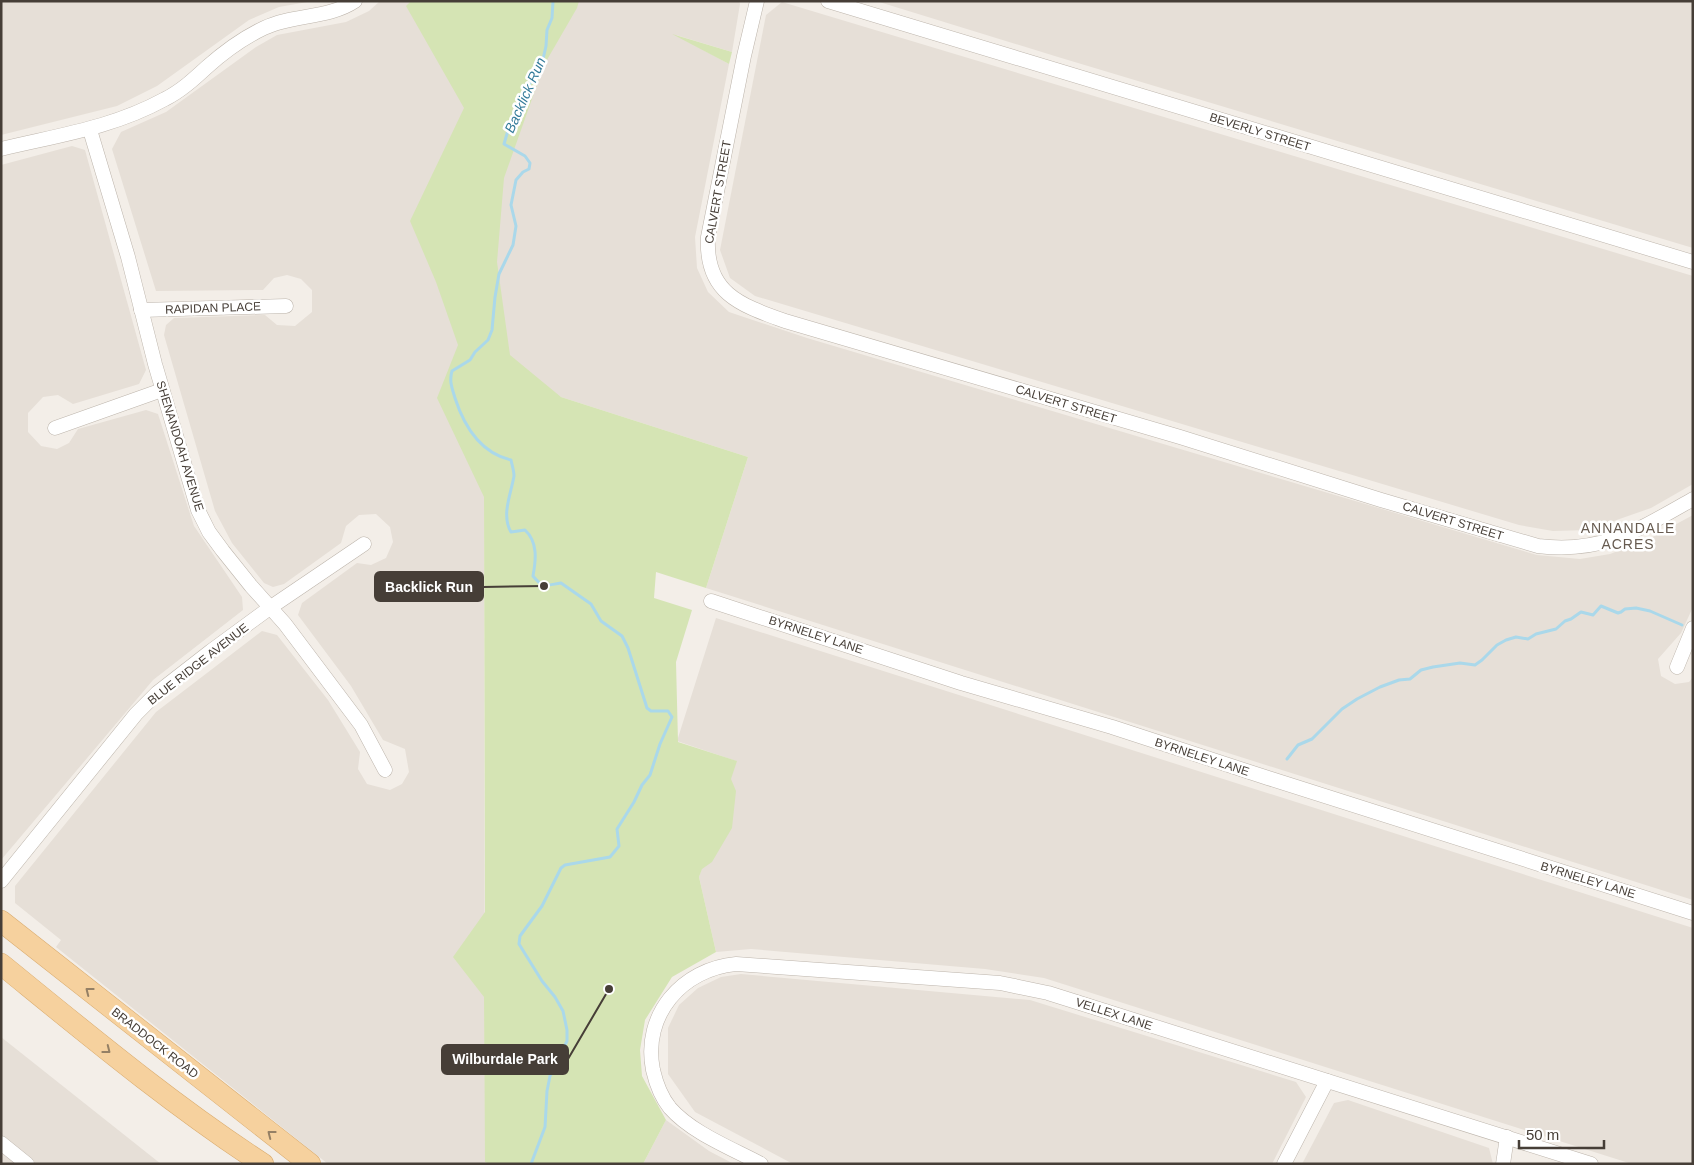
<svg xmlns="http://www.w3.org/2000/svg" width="1694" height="1165" font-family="Arial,sans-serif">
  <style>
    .residential { fill: #e6dfd7 }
    .green { fill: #d5e4b4 }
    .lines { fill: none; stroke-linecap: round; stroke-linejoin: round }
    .stream { stroke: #aad8ea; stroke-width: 3 }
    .street-casing { stroke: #bdb5ac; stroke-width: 15 }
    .primary-casing { stroke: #daac6f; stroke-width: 22 }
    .street { stroke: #fff; stroke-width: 14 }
    .primary { stroke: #f6d19e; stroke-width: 21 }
    .oneway { stroke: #958065 }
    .labels { text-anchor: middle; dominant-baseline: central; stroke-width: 5; stroke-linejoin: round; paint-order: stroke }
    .street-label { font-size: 12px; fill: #463e37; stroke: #fff }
    .water-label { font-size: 14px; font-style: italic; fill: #357c9a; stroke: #fff }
    .neighbourhood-label { font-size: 14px; letter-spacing: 1px; fill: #675b50; stroke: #fff }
    .leader { fill: none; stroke: #463e37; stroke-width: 2 }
    .callout-dot { fill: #463e37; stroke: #fff; stroke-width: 2 }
    .callout { fill: #463e37; stroke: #463e37; stroke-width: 2 }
    .callout-label { font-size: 14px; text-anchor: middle; font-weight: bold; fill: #fff }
  </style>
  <rect width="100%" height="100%" fill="#f3eee8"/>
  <!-- residential -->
  <g class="residential">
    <path d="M 1,1 L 313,1 L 279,7 L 249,20 L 157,86 L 117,106 L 1,135 Z"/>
    <path d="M 380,1 L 739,1 L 740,4 L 732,52 L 676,35 L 729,64 L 695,237 L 697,268 L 708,292 L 729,312 L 807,338 L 1537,555 L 1580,559 L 1610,554 L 1647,540 L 1693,515 L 1693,607 L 1681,633 L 1658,659 L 1661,676 L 1675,684 L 1689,682 L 1693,677 L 1693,900 L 706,588 L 748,457 L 486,373 L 484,516 L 485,1162 L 489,1164 L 328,1164 L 56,947 L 61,940 L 15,903 L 15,886 L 156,712 L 262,631 L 277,635 L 328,700 L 360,752 L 358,769 L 367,784 L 390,790 L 402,784 L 409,772 L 405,749 L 383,740 L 351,686 L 298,615 L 302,603 L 357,563 L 371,565 L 386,558 L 393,542 L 390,527 L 376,514 L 359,515 L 346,526 L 341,543 L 284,584 L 273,587 L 264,583 L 232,543 L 215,511 L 164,335 L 166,325 L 174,318 L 265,315 L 277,325 L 295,326 L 312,312 L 312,290 L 301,279 L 287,275 L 274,278 L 263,290 L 156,291 L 112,149 L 121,132 L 166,112 L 256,47 L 277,35 L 346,22 L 369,11 Z"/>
    <path d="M 876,1 L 1693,1 L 1693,248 L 1058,57 Z"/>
    <path d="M 782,2 L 1693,276 L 1693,484 L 1651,508 L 1588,530 L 1553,531 L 1519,525 L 755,296 L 730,278 L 720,250 L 766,15 Z"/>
    <path d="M 72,146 L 85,150 L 146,370 L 139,384 L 73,404 L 58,395 L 43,397 L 28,413 L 28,432 L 41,446 L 57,449 L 69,443 L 78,429 L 146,410 L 158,414 L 194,526 L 242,597 L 243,610 L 153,680 L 1,860 L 1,165 Z"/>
    <path d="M 716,618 L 1693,928 L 1693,1164 L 1632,1164 L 1044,978 L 985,969 L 751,949 L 716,952 L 699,877 L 736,761 L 677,741 Z"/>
    <path d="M 741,974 L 1030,1000 L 1296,1082 L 1306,1097 L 1272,1164 L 793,1164 L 695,1112 L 668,1074 L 668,1028 L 679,1005 L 698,988 L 721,977 Z"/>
    <path d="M 1,1037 L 161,1164 L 1,1164 Z"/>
    <path d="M 1348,1100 L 1489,1148 L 1493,1164 L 1302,1164 L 1334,1103 Z"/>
    <path d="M 666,1120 L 709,1151 L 734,1164 L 643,1164 Z"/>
  </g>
  <!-- green -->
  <g class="green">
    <path d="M 411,1 L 579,1 L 577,8 L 544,65 L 504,178 L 497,262 L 510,355 L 561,397 L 748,457 L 706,588 L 656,572 L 654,598 L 692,610 L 676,662 L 678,742 L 737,761 L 731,779 L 736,791 L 732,828 L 712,862 L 702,869 L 699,877 L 716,952 L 672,977 L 645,1020 L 640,1050 L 642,1076 L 666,1120 L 643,1164 L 489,1164 L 485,1162 L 484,997 L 453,957 L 485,912 L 484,497 L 437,398 L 458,345 L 436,282 L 410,221 L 464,108 L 406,6 Z"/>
    <path d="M 672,34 L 732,52 L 729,64 Z"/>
  </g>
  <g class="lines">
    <!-- stream -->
    <g class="stream">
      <path d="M 1287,759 L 1298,745 L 1312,739 L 1342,709 L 1357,699 L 1380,687 L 1399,680 L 1410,679 L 1421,670 L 1433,667 L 1460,663 L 1475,665 L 1482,660 L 1497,645 L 1506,640 L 1516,637 L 1528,639 L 1536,634 L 1556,629 L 1565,621 L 1571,619 L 1581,612 L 1593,615 L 1601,606 L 1618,613 L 1621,612 L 1625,609 L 1636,608 L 1650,611 L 1682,625"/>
      <path d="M 531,1164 L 545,1127 L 547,1091 L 550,1076 L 567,1041 L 567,1030 L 563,1011 L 555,997 L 542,981 L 519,944 L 520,936 L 542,906 L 561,868 L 565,865 L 610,857 L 619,846 L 617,829 L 634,802 L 642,785 L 650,775 L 660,744 L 672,717 L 668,711 L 651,711 L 647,708 L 628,648 L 622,636 L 601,621 L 591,604 L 561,583 C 547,585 543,589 533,576 C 536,560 538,542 525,530 L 511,532 C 501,515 511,494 514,476 C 514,471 512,465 511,460 C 481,453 464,426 455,398 C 452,388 449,381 452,371 L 470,360 L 475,352 L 488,340 L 492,330 L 495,297 L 499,274 L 513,245 L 516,226 L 511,205 L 516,180 L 523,172 L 529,169 L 530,163 L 525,156 L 504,144 L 509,127 L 517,112 L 532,79 L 543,59 L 546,46 L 547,30 L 552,18 L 553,1"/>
    </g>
    <defs>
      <g id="street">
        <path d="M 757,1 L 744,56 L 708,237 C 705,293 740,305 785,321 L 1180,437 L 1381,500 L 1538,546 C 1603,554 1638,530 1693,499"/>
        <path d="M 828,1 L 1693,262"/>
        <path d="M 90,130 L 128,257 L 155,364 L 198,510 L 209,532 L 223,551 L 251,586 L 285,624 L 361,725 L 385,770"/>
        <path d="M 1,149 C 59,135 112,128 165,99 C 181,91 194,79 207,67 C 225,51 243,38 264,28 C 293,14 328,19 355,1"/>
        <path d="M 141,310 L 286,306"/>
        <path d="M 55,428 L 162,390"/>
        <path d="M 711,601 L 961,683 L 1112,727 L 1268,778 L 1693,913"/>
        <path d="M 1677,667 L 1693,628"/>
        <path d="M 1,881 L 136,714 L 157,693 L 211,651 L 271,607 L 364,544"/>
        <path d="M 1,1143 L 27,1164"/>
        <path d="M 761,1164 C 731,1148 692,1133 670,1108 C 661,1097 656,1083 653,1070 C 642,1015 682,969 736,964 L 1000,983 L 1048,993 L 1591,1164"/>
        <path d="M 1284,1164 L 1327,1081"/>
        <path d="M 1503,1164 L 1507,1137"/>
      </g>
      <g id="primary">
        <path d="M 1,921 L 310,1164"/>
        <path d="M 1,964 C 86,1033 171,1104 263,1164"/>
      </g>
    </defs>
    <!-- street casing -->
    <use href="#street" class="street-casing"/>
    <!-- primary casing -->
    <use href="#primary" class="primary-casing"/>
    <!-- street -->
    <use href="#street" class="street"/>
    <!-- primary -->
    <use href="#primary" class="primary"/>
  </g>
  <!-- one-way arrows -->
  <defs><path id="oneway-chevron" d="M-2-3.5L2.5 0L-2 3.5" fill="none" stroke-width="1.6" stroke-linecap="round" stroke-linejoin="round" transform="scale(1.25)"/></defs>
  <g class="oneway">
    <use href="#oneway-chevron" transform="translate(89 991) rotate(-142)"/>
    <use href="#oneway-chevron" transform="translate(107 1050) rotate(38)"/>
    <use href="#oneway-chevron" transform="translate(271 1134) rotate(-142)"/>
  </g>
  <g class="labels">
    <!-- street labels -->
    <g class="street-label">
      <text transform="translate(1260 132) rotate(17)">BEVERLY STREET</text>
      <text transform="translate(718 192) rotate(-80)">CALVERT STREET</text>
      <text transform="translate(213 308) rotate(-2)">RAPIDAN PLACE</text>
      <text transform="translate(1066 404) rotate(17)">CALVERT STREET</text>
      <text transform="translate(180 446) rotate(73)">SHENANDOAH AVENUE</text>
      <text transform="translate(1453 521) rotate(17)">CALVERT STREET</text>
      <text transform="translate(816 635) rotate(18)">BYRNELEY LANE</text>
      <text transform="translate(198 664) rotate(-38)">BLUE RIDGE AVENUE</text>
      <text transform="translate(1202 757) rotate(18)">BYRNELEY LANE</text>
      <text transform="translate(1588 880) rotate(17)">BYRNELEY LANE</text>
      <text transform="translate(1114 1014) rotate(18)">VELLEX LANE</text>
      <text transform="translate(155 1043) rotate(38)">BRADDOCK ROAD</text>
    </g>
    <!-- water labels -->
    <g class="water-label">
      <text transform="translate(525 95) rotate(-66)">Backlick Run</text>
    </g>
    <!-- neighbourhood labels -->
    <g class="neighbourhood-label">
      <text x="1628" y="528">ANNANDALE<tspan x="1628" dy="16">ACRES</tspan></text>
    </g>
  </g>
  <!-- callouts -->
  <path class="leader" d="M544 586L483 587M609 989L568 1059"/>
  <g class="callout-dot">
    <circle cx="544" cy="586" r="5"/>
    <circle cx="609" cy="989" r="5"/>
  </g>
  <g class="callout">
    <rect x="375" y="572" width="108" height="29" rx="5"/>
    <rect x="442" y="1045" width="126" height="29" rx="5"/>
  </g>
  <g class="callout-label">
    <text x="429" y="592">Backlick Run</text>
    <text x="505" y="1064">Wilburdale Park</text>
  </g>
  <!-- border -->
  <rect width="1694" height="1165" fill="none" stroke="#463e37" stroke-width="5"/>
  <!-- scale -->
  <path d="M1519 1140v8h85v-8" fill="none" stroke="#463e37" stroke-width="2.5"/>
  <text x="1526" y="1140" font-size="15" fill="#463e37" stroke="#ffffff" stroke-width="4" paint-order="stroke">50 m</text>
</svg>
